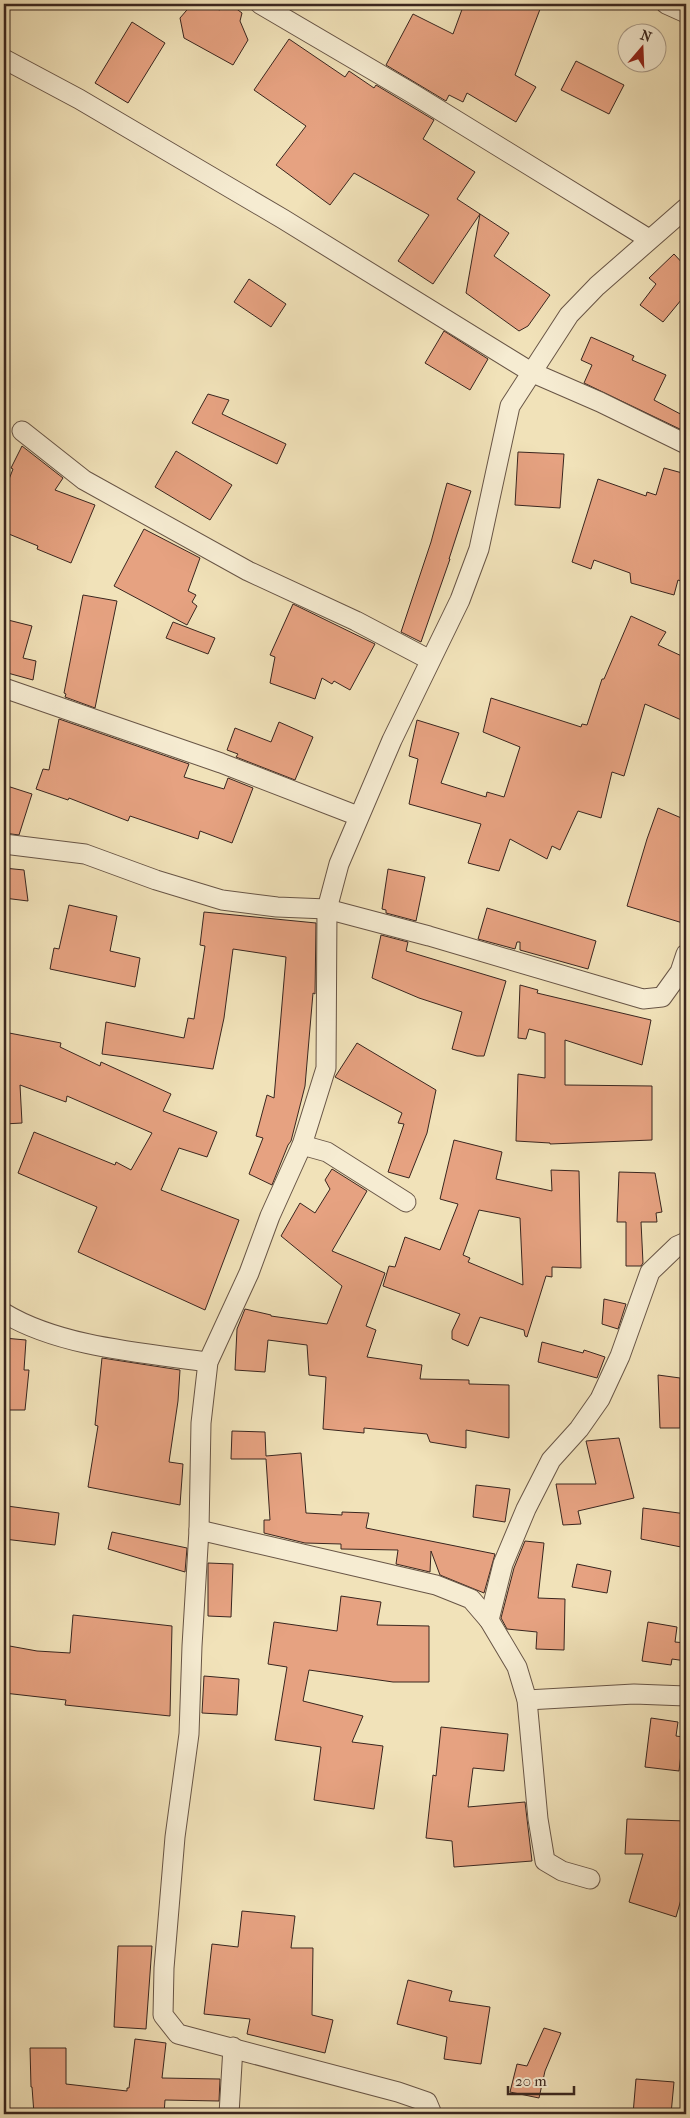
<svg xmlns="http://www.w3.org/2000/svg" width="690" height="2118" font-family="'IM FELL French Canon',serif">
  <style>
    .building { fill: #e6a281; stroke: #3a261f; fill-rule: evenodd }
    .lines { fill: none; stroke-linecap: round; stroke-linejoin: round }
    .street-casing { stroke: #685546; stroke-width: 21 }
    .street { stroke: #f6ecd2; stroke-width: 19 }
  </style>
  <rect width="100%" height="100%" fill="#f1e2b9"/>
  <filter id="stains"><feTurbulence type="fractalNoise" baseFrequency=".004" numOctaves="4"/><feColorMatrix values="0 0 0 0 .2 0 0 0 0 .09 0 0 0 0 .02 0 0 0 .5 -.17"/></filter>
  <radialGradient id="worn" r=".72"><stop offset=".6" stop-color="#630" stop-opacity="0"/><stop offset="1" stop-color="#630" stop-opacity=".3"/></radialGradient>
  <!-- building -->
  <g class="building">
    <path d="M 192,4 L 212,4 L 219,10 L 230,4 L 242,13 L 240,21 L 248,40 L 233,65 L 184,38 L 180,18 Z"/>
    <path d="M 464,4 L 542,4 L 515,75 L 536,87 L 516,122 L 467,93 L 463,102 L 449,95 L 446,101 L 386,65 L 413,14 L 453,34 Z"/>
    <path d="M 132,22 L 165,43 L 128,103 L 95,83 Z"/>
    <path d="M 289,39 L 345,77 L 349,71 L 374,88 L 376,85 L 434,120 L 423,139 L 475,172 L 457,199 L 480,214 L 433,284 L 398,261 L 429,215 L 354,173 L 330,205 L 276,165 L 306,126 L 254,90 Z"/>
    <path d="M 576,61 L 624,85 L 609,114 L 561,90 Z"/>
    <path d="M 480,214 L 509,233 L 494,256 L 550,295 L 528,326 L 519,331 L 466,293 Z"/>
    <path d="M 674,254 L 686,267 L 686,294 L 663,322 L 640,305 L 656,284 L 649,278 Z"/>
    <path d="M 249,279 L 286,304 L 271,327 L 234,302 Z"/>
    <path d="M 444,331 L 488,359 L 470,390 L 425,363 Z"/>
    <path d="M 591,337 L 634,356 L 632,360 L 666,375 L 654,400 L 686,417 L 686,432 L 584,383 L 592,365 L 581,360 Z"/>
    <path d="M 208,394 L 229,400 L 222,414 L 286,444 L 277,464 L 192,423 Z"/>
    <path d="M 22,446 L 63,478 L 55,490 L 95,505 L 71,563 L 37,549 L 38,546 L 4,532 L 4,492 L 13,469 L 11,468 Z"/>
    <path d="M 176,451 L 232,485 L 210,520 L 155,487 Z"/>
    <path d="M 518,452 L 564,454 L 560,508 L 515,505 Z"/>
    <path d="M 664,468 L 686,474 L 686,583 L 678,580 L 674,595 L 631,583 L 630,573 L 594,560 L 591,569 L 572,562 L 598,479 L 646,496 L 647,492 L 656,495 Z"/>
    <path d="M 447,483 L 471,491 L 449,559 L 450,559 L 421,642 L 401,632 L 431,542 Z"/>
    <path d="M 144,529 L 200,558 L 188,591 L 196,595 L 192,602 L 197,606 L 187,625 L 114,586 Z"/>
    <path d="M 83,595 L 117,601 L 95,708 L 65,697 L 66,694 L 64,693 Z"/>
    <path d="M 293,604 L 375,644 L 350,690 L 334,681 L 332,684 L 322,678 L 315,699 L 270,683 L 275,657 L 270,655 Z"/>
    <path d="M 631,616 L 666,632 L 658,645 L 686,658 L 686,722 L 645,704 L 624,776 L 612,772 L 601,818 L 578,811 L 560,850 L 552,846 L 547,859 L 510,839 L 499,871 L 468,863 L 481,824 L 409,804 L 418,759 L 409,756 L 417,720 L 459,733 L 441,783 L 486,797 L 487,792 L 504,797 L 520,747 L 483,732 L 491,698 L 581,727 L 582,724 L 587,725 L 602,679 L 604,679 Z"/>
    <path d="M 4,619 L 32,626 L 23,658 L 36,661 L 33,680 L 4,672 L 4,656 L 8,640 L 4,639 Z"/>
    <path d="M 173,622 L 215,638 L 208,654 L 166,638 Z"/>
    <path d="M 59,719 L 189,764 L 184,777 L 224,789 L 228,778 L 253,788 L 232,843 L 200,831 L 198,839 L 130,816 L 128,821 L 69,798 L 68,800 L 36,789 L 43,769 L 49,770 Z"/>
    <path d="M 279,722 L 313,737 L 295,780 L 236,757 L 238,754 L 227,750 L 235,728 L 271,742 Z"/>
    <path d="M 4,785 L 32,794 L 19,835 L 4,833 Z"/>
    <path d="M 658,808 L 686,820 L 686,924 L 627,906 L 647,839 Z"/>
    <path d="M 4,868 L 24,870 L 28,901 L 4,898 Z"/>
    <path d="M 388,869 L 425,877 L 416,921 L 386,913 L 386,910 L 382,909 Z"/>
    <path d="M 69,905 L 117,916 L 110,951 L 140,958 L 135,987 L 50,969 L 54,948 L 59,949 Z"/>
    <path d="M 487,908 L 596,941 L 588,969 L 520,950 L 520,942 L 517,942 L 515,949 L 478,939 Z"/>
    <path d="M 204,912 L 316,923 L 315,994 L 313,993 L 305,1086 L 291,1141 L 288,1145 L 272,1185 L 249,1174 L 263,1138 L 256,1136 L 267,1095 L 274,1098 L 286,957 L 233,949 L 224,1018 L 213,1069 L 102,1054 L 106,1022 L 184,1038 L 188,1018 L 194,1019 L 205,946 L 200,945 Z"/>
    <path d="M 381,935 L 408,942 L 406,951 L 506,981 L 484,1056 L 477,1056 L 452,1049 L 462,1012 L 419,998 L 372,978 Z"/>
    <path d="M 520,985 L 538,990 L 537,993 L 651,1020 L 642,1065 L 565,1040 L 565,1085 L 652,1086 L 652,1140 L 550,1144 L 550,1143 L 516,1141 L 518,1074 L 545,1078 L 545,1033 L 529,1029 L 526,1039 L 518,1038 Z"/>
    <path d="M 4,1032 L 61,1043 L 60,1047 L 100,1066 L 101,1062 L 171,1094 L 163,1111 L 217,1132 L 207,1157 L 179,1148 L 161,1190 L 239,1220 L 205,1310 L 78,1252 L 97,1207 L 18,1173 L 34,1132 L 115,1165 L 116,1162 L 131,1170 L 152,1133 L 67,1096 L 66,1102 L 20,1085 L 22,1123 L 4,1124 Z"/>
    <path d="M 357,1043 L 436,1090 L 427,1133 L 409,1178 L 388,1172 L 404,1124 L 398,1123 L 402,1113 L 335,1077 Z"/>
    <path d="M 454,1140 L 502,1152 L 496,1179 L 552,1191 L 551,1170 L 579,1171 L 581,1268 L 552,1267 L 552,1277 L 546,1276 L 527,1337 L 525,1336 L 524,1330 L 480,1317 L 468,1346 L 452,1339 L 452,1331 L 460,1314 L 383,1286 L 389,1266 L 395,1267 L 405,1237 L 440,1250 L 458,1204 L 440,1199 ZM 479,1210 L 520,1218 L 523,1285 L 468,1262 L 470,1258 L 463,1255 Z"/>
    <path d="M 332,1169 L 367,1191 L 332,1251 L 385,1273 L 366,1326 L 376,1330 L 367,1357 L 422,1365 L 420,1379 L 469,1380 L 469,1384 L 509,1385 L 509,1438 L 466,1430 L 466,1448 L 430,1442 L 427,1434 L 364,1428 L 364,1433 L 323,1429 L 326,1377 L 309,1375 L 307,1345 L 268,1340 L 265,1372 L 235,1370 L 237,1329 L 245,1309 L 271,1315 L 271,1316 L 327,1324 L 342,1286 L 281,1236 L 300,1203 L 315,1213 L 330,1189 L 325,1180 Z"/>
    <path d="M 619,1172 L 655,1173 L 662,1212 L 656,1213 L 657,1222 L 641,1222 L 643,1263 L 641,1266 L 626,1266 L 626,1222 L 617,1222 Z"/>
    <path d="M 604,1299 L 626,1304 L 618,1329 L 602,1324 Z"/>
    <path d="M 4,1338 L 26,1340 L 24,1370 L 29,1370 L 25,1410 L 4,1410 Z"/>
    <path d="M 542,1342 L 583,1353 L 584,1350 L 605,1357 L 597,1378 L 538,1362 Z"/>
    <path d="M 102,1358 L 180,1370 L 178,1401 L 169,1462 L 183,1464 L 180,1505 L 88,1487 L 98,1426 L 95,1425 Z"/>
    <path d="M 658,1375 L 680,1378 L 680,1428 L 660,1428 Z"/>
    <path d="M 232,1431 L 265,1432 L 266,1456 L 301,1453 L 306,1513 L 342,1515 L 342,1512 L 369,1513 L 366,1528 L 495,1554 L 484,1593 L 440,1575 L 431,1551 L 430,1572 L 396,1564 L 398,1550 L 341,1549 L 341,1544 L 305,1543 L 264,1533 L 264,1520 L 270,1520 L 266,1459 L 231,1459 Z"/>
    <path d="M 619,1438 L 634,1498 L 578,1511 L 581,1524 L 563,1525 L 556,1484 L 596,1484 L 586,1441 Z"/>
    <path d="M 476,1485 L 510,1489 L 505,1522 L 473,1517 Z"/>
    <path d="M 7,1506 L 59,1513 L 55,1545 L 4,1539 Z"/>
    <path d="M 643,1508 L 686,1514 L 686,1548 L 641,1539 Z"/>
    <path d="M 112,1532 L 187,1548 L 185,1572 L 108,1549 Z"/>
    <path d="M 525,1541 L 544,1543 L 538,1598 L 565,1599 L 564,1650 L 536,1649 L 537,1632 L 507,1629 L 501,1618 L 514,1568 Z"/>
    <path d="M 208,1563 L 233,1564 L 231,1617 L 208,1616 Z"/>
    <path d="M 577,1564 L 611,1571 L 607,1593 L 572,1587 Z"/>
    <path d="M 341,1596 L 381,1602 L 377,1625 L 429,1626 L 429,1682 L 393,1682 L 309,1670 L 303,1701 L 363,1716 L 352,1742 L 383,1746 L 374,1809 L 314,1800 L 321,1747 L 275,1740 L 287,1667 L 268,1664 L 274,1622 L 337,1631 Z"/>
    <path d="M 73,1615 L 172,1626 L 170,1716 L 65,1705 L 66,1700 L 4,1693 L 4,1645 L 37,1651 L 70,1653 Z"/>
    <path d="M 648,1622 L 677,1627 L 675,1642 L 686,1643 L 686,1661 L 672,1659 L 671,1665 L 642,1661 Z"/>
    <path d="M 204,1676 L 239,1679 L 237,1715 L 202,1713 Z"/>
    <path d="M 651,1718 L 678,1722 L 676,1736 L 683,1737 L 679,1771 L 645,1767 Z"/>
    <path d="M 441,1727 L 508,1734 L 504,1771 L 473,1768 L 468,1807 L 525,1802 L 532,1861 L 454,1867 L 452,1841 L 426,1838 L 433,1775 L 436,1776 Z"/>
    <path d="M 627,1819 L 686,1821 L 686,1897 L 682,1896 L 676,1917 L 629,1902 L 643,1854 L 625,1854 Z"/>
    <path d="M 242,1911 L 295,1916 L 291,1948 L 313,1948 L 312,2015 L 333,2020 L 325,2053 L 247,2034 L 250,2019 L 204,2014 L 212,1944 L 238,1947 Z"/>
    <path d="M 118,1946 L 152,1946 L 146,2029 L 114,2027 Z"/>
    <path d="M 408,1980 L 452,1991 L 449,2001 L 490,2007 L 481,2064 L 444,2059 L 447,2037 L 397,2024 Z"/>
    <path d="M 544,2028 L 561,2033 L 545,2071 L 539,2098 L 510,2092 L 517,2064 L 527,2066 Z"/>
    <path d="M 135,2039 L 166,2043 L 162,2078 L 220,2079 L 219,2101 L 165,2100 L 164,2114 L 34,2114 L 32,2087 L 31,2087 L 30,2048 L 66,2048 L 66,2084 L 127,2091 L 127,2088 L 129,2088 Z"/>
    <path d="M 636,2079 L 674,2082 L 671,2114 L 633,2114 Z"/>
  </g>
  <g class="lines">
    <defs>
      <g id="street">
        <path d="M 260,4 L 410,92 L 649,239"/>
        <path d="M 666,4 L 686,13"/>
        <path d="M 4,59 L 79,99 L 283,219 L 531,372 L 600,402 L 686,444"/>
        <path d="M 22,431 L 84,480 L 248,571 L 356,621 L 430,660"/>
        <path d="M 4,688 L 221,763 L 358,816"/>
        <path d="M 4,844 L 85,854 L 156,880 L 222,900 L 277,907 L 327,909 L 429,936 L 643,999 L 662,997 L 680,972 L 686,954"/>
        <path d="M 302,1145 L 327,1152 L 406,1202"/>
        <path d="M 4,1313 C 60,1347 144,1353 208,1362"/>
        <path d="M 199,1530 L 436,1585 L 471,1599 L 489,1620 L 517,1667 L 527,1700 L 538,1819 L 545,1861 L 562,1871 L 590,1879"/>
        <path d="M 489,1620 L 503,1564 L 526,1509 L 551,1460 L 579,1429 L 600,1399 L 620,1356 L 650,1272 L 677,1246 L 686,1242"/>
        <path d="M 527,1700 L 634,1694 L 686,1696"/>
        <path d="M 229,2114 L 233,2047"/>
        <path d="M 432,2114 L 427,2102 L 398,2092 L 178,2034 L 163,2015 L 164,1968 L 175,1837 L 189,1734 L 192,1646 L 199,1530 L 201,1423 L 208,1362 L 249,1273 L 270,1216 L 302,1145 L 326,1068 L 327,909 L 339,864 L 392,740 L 460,600 L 479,549 L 510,406 L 569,315 L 597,286 L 686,208"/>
      </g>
    </defs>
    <!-- street casing -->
    <use href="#street" class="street-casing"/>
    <!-- street -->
    <use href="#street" class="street"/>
  </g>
  <!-- margin -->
  <rect width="690" height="2118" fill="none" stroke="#f1e2b9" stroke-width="20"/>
  <rect x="5" y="5" width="680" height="2108" fill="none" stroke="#3a261f" stroke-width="2.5"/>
  <rect x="10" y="10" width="670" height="2098" fill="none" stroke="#3a261f"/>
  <!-- north arrow -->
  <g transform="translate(642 48) rotate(19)"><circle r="24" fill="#f6ecd2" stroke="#ab9d8a"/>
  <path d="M0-4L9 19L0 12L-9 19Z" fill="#8f2418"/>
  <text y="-8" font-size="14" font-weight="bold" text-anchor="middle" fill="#3a261f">N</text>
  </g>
  <!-- scale -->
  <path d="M508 2086v8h66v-8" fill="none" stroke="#3a261f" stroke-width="2.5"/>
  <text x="515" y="2086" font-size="15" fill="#3a261f" stroke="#f6ecd2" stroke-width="4" paint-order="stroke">20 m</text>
  <rect width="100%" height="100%" filter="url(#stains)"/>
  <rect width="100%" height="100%" fill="url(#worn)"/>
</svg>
